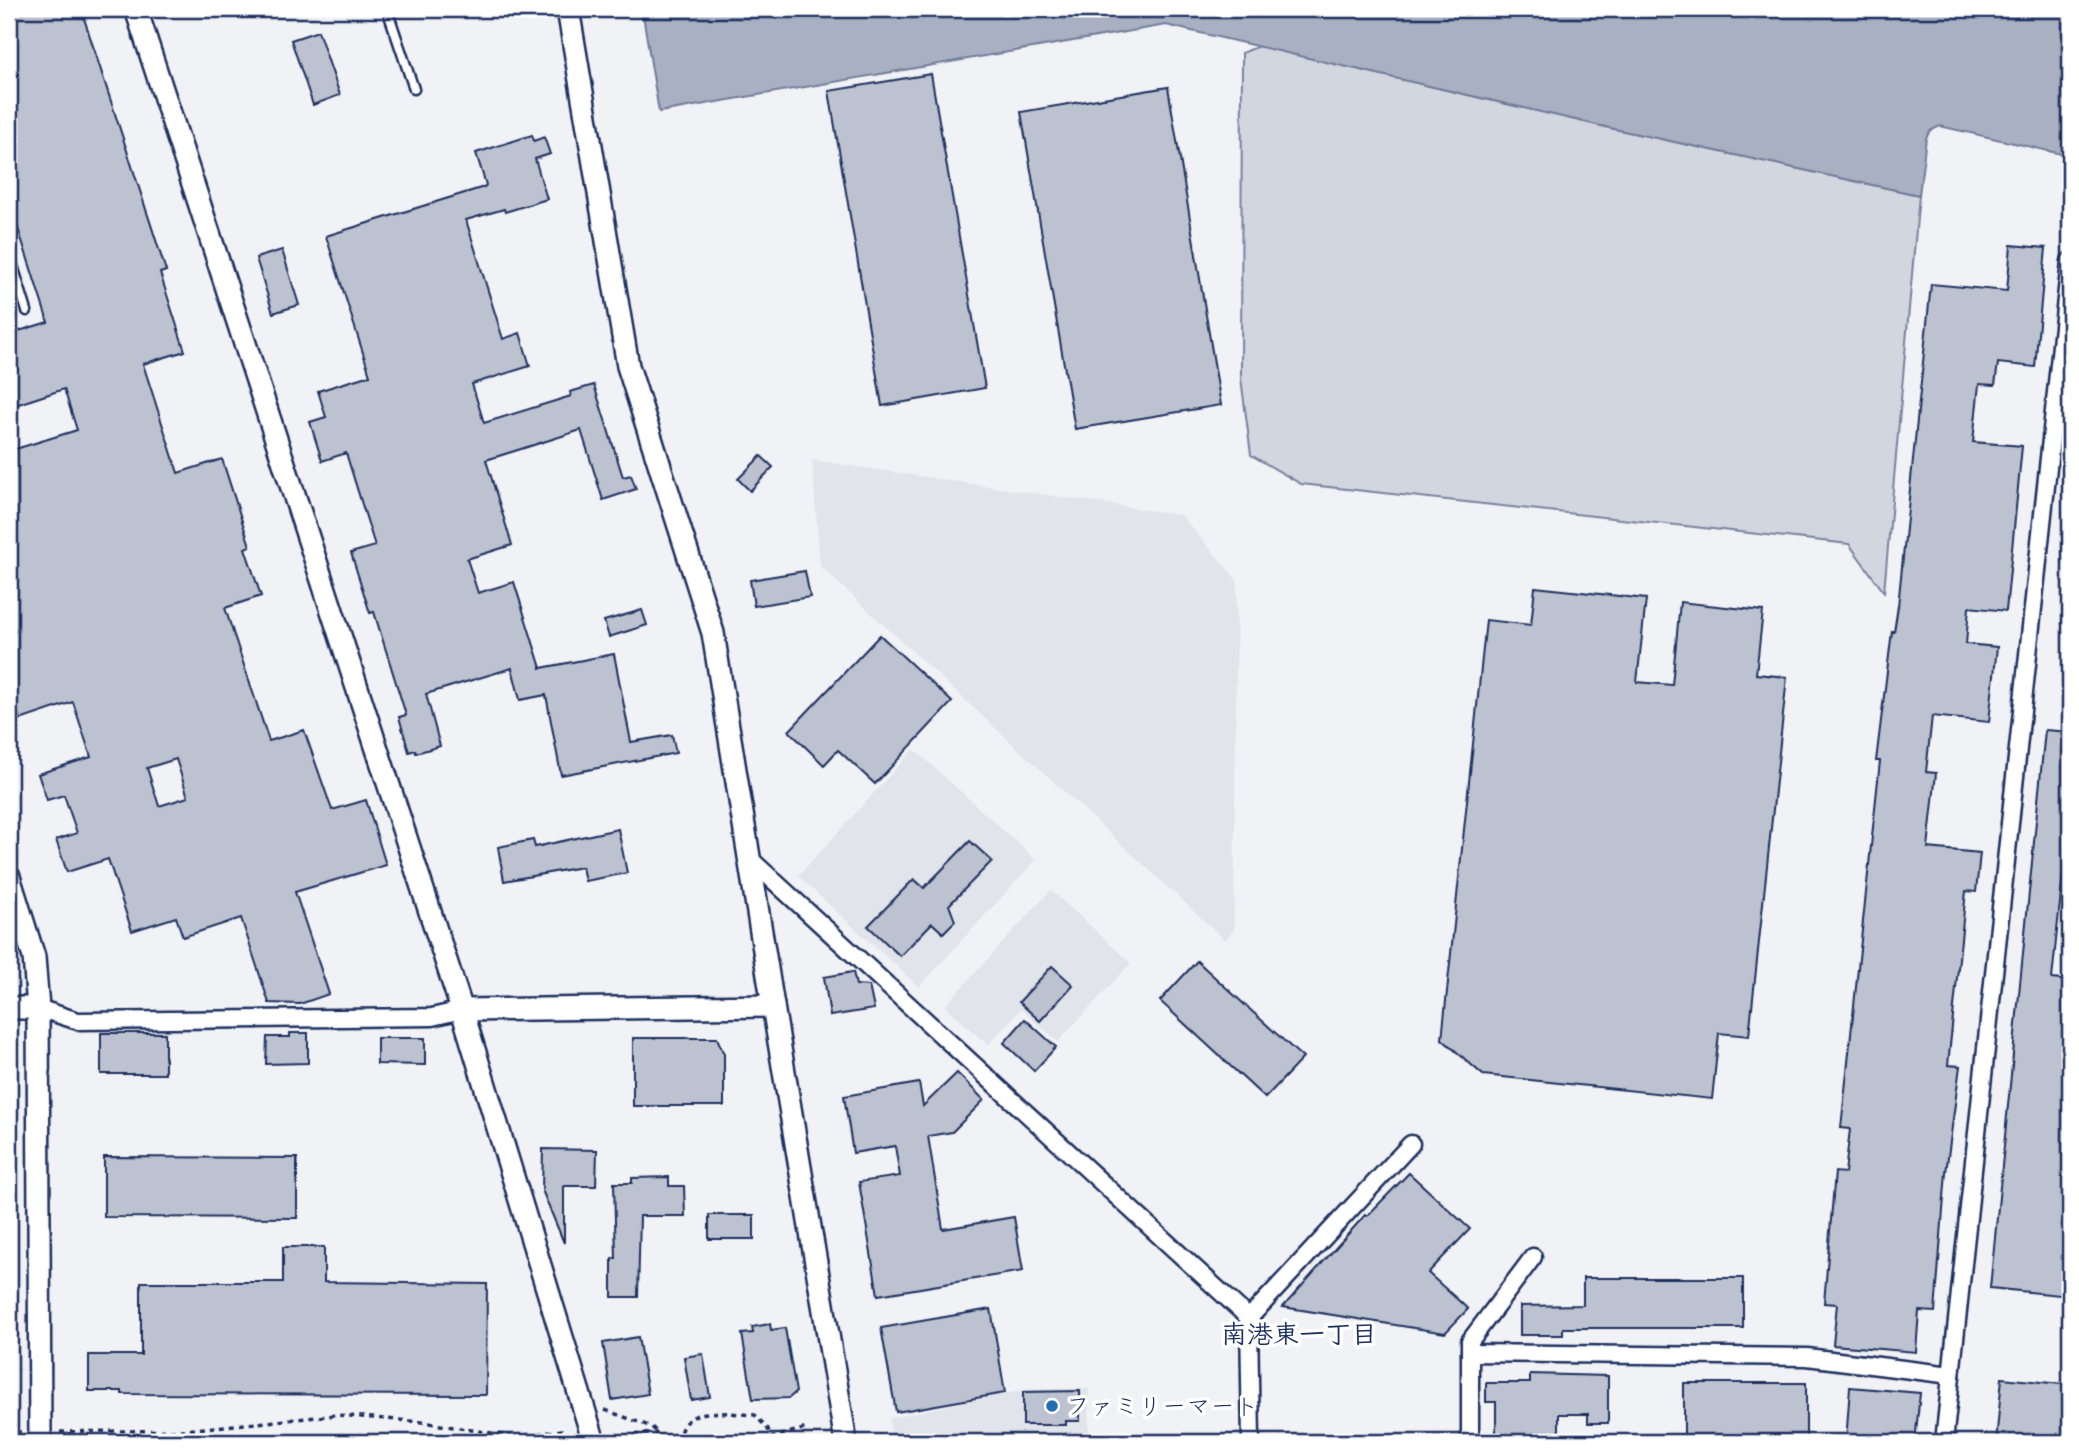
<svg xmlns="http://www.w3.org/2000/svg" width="2079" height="1451" font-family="'Comic Neue','Klee One',sans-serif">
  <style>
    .built { fill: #e1e4ea }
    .green { fill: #d2d6df; stroke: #76829e; stroke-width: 2 }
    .water { fill: #a8b0c2; stroke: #707c9a; stroke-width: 2 }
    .building { fill: #bcc2d0; stroke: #1b2f5e; stroke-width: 2; fill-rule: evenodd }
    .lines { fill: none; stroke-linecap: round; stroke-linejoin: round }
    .service-casing { stroke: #1b2f5e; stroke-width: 13 }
    .minor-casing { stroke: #1b2f5e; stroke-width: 21 }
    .tertiary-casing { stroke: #1b2f5e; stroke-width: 26 }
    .path { stroke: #1b2f5e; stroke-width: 3.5; stroke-dasharray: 5 5; stroke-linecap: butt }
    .service { stroke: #fff; stroke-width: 8 }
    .minor { stroke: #fff; stroke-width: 16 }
    .tertiary { stroke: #fff; stroke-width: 21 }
    .path-bridge { stroke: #1b2f5e; stroke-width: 3.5; stroke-dasharray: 5 5; stroke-linecap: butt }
    .poi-dot { fill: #1f6fb2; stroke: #fff; stroke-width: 2.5 }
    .labels { text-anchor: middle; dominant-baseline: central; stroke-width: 7; stroke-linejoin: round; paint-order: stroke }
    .poi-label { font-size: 24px; fill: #1b2f5e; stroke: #fff; text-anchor: start }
    .neighbourhood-label { font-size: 26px; font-weight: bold; fill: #1b2f5e; stroke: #fff }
  </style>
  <rect width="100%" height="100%" fill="#f1f2f5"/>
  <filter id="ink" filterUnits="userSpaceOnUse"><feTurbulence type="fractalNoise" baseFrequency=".0143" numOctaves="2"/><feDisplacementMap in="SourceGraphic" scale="14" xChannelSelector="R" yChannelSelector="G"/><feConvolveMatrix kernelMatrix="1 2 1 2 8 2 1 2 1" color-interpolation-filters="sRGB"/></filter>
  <g filter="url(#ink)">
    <!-- built -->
    <g class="built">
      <path d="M 812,460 L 1181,515 L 1237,580 L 1234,929 L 1225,940 L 820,566 Z"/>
      <path d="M 914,749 L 1036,860 L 919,987 L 798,876 Z"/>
      <path d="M 1051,890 L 1131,963 L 1058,1042 L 1021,1009 L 988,1045 L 945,1006 Z"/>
      <path d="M 1029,1389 L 1089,1389 L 1089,1442 L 892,1442 L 889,1418 Z"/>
    </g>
    <!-- green -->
    <path class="green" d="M 1259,46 L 1610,128 L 1919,195 L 1884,592 L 1849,544 L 1301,484 L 1251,455 L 1241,378 L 1242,53 Z"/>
    <!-- water -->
    <path class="water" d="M 642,9 L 2070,9 L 2070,156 L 1940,126 L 1930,131 L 1926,138 L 1919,195 L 1610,128 L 1166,25 L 659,112 Z"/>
    <!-- building -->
    <g class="building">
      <path d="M 15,9 L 81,9 L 166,271 L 160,273 L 185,351 L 143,364 L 178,473 L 222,459 L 250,546 L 245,548 L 261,596 L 225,608 L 269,741 L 304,730 L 332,810 L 366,800 L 386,865 L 295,892 L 329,994 L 300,1004 L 269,1003 L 241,918 L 183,937 L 176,917 L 132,931 L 108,859 L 67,872 L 56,840 L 77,833 L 64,795 L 47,800 L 38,774 L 91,757 L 73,702 L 20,720 L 9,684 L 9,634 L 15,631 L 9,612 L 9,451 L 77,430 L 64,389 L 9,407 L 9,334 L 48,322 L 9,200 L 9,11 ZM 176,759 L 188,797 L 159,806 L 147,768 Z"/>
      <path d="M 318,31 L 340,95 L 313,105 L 291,40 Z"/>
      <path d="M 931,74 L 985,388 L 882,406 L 829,91 Z"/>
      <path d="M 1168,87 L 1221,405 L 1075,429 L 1021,112 Z"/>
      <path d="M 532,135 L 534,141 L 544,137 L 550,154 L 535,159 L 547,199 L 505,212 L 504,209 L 466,220 L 503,339 L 520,333 L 530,366 L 472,384 L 484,423 L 571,396 L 570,392 L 594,385 L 623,477 L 631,475 L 636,489 L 603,500 L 581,430 L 486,460 L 512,545 L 467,559 L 478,593 L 514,582 L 541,668 L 614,654 L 631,742 L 672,735 L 676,753 L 561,775 L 546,695 L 520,700 L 512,668 L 426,694 L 440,746 L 416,753 L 415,750 L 409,752 L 399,717 L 406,715 L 374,612 L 370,613 L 351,553 L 375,546 L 346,453 L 322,461 L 310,422 L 326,417 L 318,391 L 370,375 L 326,236 L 484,187 L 486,185 L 476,153 Z"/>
      <path d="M 2011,245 L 2046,248 L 2035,367 L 1998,363 L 1995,385 L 1979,384 L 1973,442 L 2022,446 L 2006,611 L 1969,607 L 1966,644 L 1997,647 L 1989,722 L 1932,716 L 1926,772 L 1936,773 L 1928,848 L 1980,853 L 1976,892 L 1966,891 L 1948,1065 L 1960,1066 L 1946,1172 L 1935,1312 L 1919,1311 L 1916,1352 L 1833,1345 L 1837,1304 L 1824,1303 L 1835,1172 L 1845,1173 L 1850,1129 L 1841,1128 L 1880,761 L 1876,761 L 1892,631 L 1894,632 L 1898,606 L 1931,284 L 2007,291 Z"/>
      <path d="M 282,250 L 299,305 L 273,313 L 256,258 Z"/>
      <path d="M 761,456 L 773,467 L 750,491 L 738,479 Z"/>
      <path d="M 805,571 L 810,597 L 754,606 L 750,580 Z"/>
      <path d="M 1535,587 L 1646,599 L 1637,682 L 1672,685 L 1680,602 L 1763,611 L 1756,674 L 1787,677 L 1749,1036 L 1719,1033 L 1712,1099 L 1483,1075 L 1442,1039 L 1486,620 L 1531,625 Z"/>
      <path d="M 642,610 L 647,625 L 609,637 L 604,621 Z"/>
      <path d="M 880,635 L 952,702 L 875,784 L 838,750 L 824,765 L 789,731 Z"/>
      <path d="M 2045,730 L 2070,732 L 2070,806 L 2052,979 L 2070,981 L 2070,1296 L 1990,1288 Z"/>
      <path d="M 618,829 L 627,873 L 585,881 L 582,867 L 504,881 L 498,847 L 533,840 L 535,847 Z"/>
      <path d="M 970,841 L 992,861 L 949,905 L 955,921 L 943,933 L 932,923 L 900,956 L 868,926 L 914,879 L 924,888 Z"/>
      <path d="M 1197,961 L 1303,1058 L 1265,1098 L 1160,1001 Z"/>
      <path d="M 1052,966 L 1073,985 L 1040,1021 L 1019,1002 Z"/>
      <path d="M 853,972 L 856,985 L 869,986 L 874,1009 L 830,1016 L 824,977 Z"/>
      <path d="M 1025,1019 L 1056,1047 L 1034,1071 L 1004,1043 Z"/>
      <rect x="101" y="1033" width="64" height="41"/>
      <path d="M 290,1033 L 308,1033 L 308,1063 L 266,1064 L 267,1037 L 290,1037 Z"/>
      <path d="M 377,1038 L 425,1038 L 425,1065 L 377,1064 Z"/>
      <path d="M 633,1038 L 717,1038 L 724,1054 L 724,1106 L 633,1106 Z"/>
      <path d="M 957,1073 L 984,1100 L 952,1132 L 928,1136 L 943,1229 L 1014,1217 L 1023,1271 L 878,1295 L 859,1182 L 900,1176 L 895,1146 L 853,1153 L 844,1096 L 919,1083 L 923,1106 Z"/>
      <path d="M 543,1149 L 597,1150 L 596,1186 L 564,1186 L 564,1243 L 542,1190 Z"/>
      <path d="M 104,1157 L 297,1158 L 297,1218 L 104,1217 Z"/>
      <path d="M 1409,1173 L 1470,1229 L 1428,1273 L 1468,1309 L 1445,1333 L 1283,1307 L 1365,1215 L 1367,1216 Z"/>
      <path d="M 669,1177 L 669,1186 L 684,1186 L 685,1216 L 640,1216 L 638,1297 L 612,1297 L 612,1258 L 616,1258 L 614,1183 L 632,1183 L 632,1178 Z"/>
      <rect x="709" y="1215" width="45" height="24"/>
      <path d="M 283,1247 L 324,1247 L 324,1282 L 487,1284 L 486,1395 L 122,1394 L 122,1391 L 89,1391 L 89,1355 L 141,1355 L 141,1282 L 283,1282 Z"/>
      <path d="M 1583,1278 L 1743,1278 L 1743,1328 L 1563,1328 L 1563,1335 L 1520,1335 L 1520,1306 L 1583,1305 Z"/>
      <path d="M 991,1309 L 1005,1393 L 896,1412 L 881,1328 Z"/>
      <path d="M 770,1324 L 771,1330 L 785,1328 L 796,1392 L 789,1398 L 753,1399 L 742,1334 L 753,1333 L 752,1327 Z"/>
      <path d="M 638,1337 L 648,1394 L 612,1400 L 603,1343 Z"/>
      <path d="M 703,1354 L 710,1397 L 691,1400 L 684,1357 Z"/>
      <path d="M 1530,1374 L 1608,1376 L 1608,1423 L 1588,1423 L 1588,1414 L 1559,1414 L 1559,1442 L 1496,1442 L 1496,1402 L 1486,1402 L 1486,1383 L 1530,1383 Z"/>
      <path d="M 2002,1378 L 2070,1385 L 2070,1442 L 1996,1442 Z"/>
      <rect x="1684" y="1383" width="122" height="59"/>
      <path d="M 1850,1387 L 1920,1393 L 1915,1442 L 1846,1442 Z"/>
      <path d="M 1080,1391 L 1080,1421 L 1066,1421 L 1066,1425 L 1023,1425 L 1023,1392 Z"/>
    </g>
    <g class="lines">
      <defs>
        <g id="service">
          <path d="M 387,9 L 414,89"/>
          <path d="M 9,253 L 27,311"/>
        </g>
        <g id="minor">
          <path d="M 750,859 L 1249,1318 L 1251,1442"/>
          <path d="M 38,1008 L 78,1021 L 432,1017 L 462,1010"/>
          <path d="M 1249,1318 L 1411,1144"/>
          <path d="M 1470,1353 L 1807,1357 L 1951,1375"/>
          <path d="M 1470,1442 L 1470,1341 L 1533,1257"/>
          <path d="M 1944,1442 L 2070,261"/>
        </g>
        <g id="tertiary">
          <path d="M 136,9 L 462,1010 L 594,1442"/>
          <path d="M 568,9 L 628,366 L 713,633 L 773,1006 L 846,1442"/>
          <path d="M 9,877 L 34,957 L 38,1008 L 40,1442"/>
          <path d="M 9,1008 L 38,1008"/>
          <path d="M 462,1010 L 773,1006"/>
        </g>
      </defs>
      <!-- service casing -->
      <use href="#service" class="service-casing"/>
      <!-- minor casing -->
      <use href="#minor" class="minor-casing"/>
      <!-- tertiary casing -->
      <use href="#tertiary" class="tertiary-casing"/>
      <!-- path -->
      <g class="path">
        <path d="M 605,1410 L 652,1427 L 664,1441"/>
        <path d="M 9,1432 L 21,1432"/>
        <path d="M 60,1432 L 185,1430 L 337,1415 L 422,1422 L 516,1437 L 562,1430 L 569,1434"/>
        <path d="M 69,1432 L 70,1442"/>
        <path d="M 614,1437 L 657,1433"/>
        <path d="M 12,1442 L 14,1432"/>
        <path d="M 240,1442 L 309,1438 L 392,1442"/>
        <path d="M 531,1442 L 531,1435"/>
        <path d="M 661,1442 L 758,1441 L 807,1428"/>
      </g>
      <!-- service -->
      <use href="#service" class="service"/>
      <!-- minor -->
      <use href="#minor" class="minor"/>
      <!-- tertiary -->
      <use href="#tertiary" class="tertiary"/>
      <!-- path-bridge -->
      <path class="path-bridge" d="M 679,1442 C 680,1402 727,1414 755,1415 L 768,1429 L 772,1442"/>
    </g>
  </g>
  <!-- markers -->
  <circle class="poi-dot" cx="1052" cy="1406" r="7"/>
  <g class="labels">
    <!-- poi labels -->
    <g class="poi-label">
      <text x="1066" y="1406">ファミリーマート</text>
    </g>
    <!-- neighbourhood labels -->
    <g class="neighbourhood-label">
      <text x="1299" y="1335">南港東一丁目</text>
    </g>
  </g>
  <!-- margin -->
  <rect width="2079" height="1451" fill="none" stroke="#fff" stroke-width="35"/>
  <rect x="18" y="18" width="2044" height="1416" fill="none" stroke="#1b2f5e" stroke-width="2.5" filter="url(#ink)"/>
</svg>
